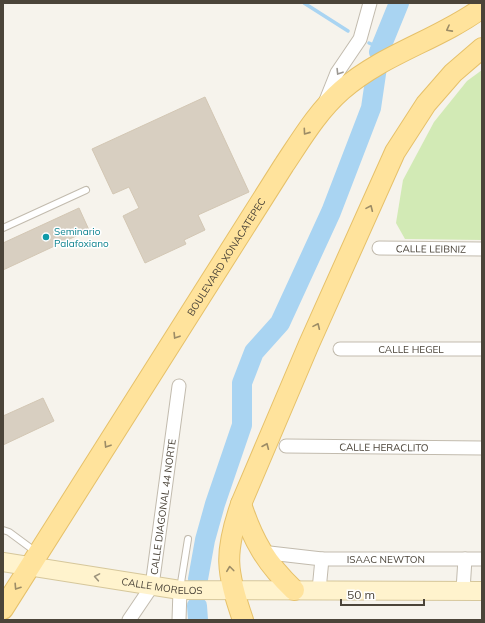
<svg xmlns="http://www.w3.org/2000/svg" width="485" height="623" font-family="Mulish,sans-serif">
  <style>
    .green { fill: #d2eab5 }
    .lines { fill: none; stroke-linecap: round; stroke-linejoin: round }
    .stream { stroke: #a9d4f2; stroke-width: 3.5 }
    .river { stroke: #a9d4f2; stroke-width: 20 }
    .building { fill: #d8cfc1; stroke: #d3c7b4 }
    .service-casing { stroke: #c2bbae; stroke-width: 8 }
    .minor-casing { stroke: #c2bbae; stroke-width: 15 }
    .secondary-casing { stroke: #d6c79b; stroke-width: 20 }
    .primary-casing { stroke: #e6c16a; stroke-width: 22 }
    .service { stroke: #fff; stroke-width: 6 }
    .minor { stroke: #fff; stroke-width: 13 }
    .secondary { stroke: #fff3cd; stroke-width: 18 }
    .primary { stroke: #ffe39c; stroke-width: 20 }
    .oneway { stroke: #9c8c66 }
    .oneway2 { stroke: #9c9892 }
    .oneway3 { stroke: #9c937c }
    .culture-dot { fill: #0f9aa8; stroke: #fff; stroke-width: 1.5 }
    .labels { text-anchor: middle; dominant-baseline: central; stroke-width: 3; stroke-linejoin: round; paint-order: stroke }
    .culture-label { font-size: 10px; fill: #0d838f; stroke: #fff; text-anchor: start }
    .street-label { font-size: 10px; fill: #4b4439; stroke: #fff }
  </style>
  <rect width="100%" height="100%" fill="#f6f3ec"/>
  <!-- green -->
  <path class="green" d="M 482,70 L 482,240 L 405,239 L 396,223 L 403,180 L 434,122 L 467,81 Z"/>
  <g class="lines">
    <!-- stream -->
    <g class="stream">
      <path d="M 304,3 L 348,31"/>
      <path d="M 369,43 L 380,48"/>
    </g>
    <!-- river -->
    <g class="river">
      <path d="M 379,52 L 399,3"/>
      <path d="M 198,579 L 205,540 L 215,504 L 242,425 L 242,383 L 254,352 L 280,323 L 331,212 L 371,108 L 377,67"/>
      <path d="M 197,606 L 198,620"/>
    </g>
  </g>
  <!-- building -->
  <g class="building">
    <path d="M 205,97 L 249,192 L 198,215 L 205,230 L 184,240 L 186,244 L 145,263 L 123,216 L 139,208 L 129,187 L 113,194 L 92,149 Z"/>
    <path d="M 79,208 L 89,230 L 3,270 L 3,243 Z"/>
    <path d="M 43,398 L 54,421 L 3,445 L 3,416 Z"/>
  </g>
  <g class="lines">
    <defs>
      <g id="service">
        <path d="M 3,228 L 86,190"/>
        <path d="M 3,530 L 9,532 L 36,552"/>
        <path d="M 180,589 L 188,539"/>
      </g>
      <g id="minor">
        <path d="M 325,103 L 337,73 L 360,39 L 370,3"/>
        <path id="s1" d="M 379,248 L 482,249"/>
        <path id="s2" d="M 340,349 L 482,349"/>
        <path id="s3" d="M 286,446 L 482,448"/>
        <path d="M 261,552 L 322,559"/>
        <path id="s4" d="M 319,590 L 322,559 L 482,559"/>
        <path d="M 463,590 L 465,559"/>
        <path id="s5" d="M 129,620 L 152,586 L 179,386"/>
        <path d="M 179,620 L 180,590"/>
      </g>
      <g id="secondary">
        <path id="s6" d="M 3,562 L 180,590 L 482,591"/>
      </g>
      <g id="primary">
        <path d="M 241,504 C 253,541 266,563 294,590"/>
        <path id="s7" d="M 3,609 L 284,165 C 302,138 318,111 342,90 C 383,54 438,40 482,8"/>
        <path d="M 243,620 C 226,571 224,553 241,504 L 309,344 L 395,152 L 426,104 L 453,73 L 482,48"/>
      </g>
    </defs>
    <!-- service casing -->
    <use href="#service" class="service-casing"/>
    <!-- minor casing -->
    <use href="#minor" class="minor-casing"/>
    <!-- secondary casing -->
    <use href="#secondary" class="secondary-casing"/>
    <!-- primary casing -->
    <use href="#primary" class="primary-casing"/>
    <!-- service -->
    <use href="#service" class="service"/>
    <!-- minor -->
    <use href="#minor" class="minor"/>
    <!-- secondary -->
    <use href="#secondary" class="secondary"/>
    <!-- primary -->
    <use href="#primary" class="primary"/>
  </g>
  <!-- one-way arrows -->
  <defs><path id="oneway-chevron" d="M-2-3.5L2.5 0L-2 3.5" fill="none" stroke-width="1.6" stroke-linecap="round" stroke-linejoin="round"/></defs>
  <g class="oneway">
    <use href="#oneway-chevron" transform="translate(449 29) rotate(152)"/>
    <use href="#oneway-chevron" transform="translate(306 132) rotate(125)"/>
    <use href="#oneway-chevron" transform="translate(370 208) rotate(-66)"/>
    <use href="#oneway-chevron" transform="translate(317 326) rotate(-66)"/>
    <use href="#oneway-chevron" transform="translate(176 336) rotate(122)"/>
    <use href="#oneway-chevron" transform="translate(107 445) rotate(122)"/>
    <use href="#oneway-chevron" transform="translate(266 446) rotate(-67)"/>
    <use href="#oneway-chevron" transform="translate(230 569) rotate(-97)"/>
    <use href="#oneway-chevron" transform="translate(17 587) rotate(123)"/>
  </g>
  <use class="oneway2" href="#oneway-chevron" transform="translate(339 72) rotate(122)"/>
  <use class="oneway3" href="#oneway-chevron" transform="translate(97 577) rotate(-170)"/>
  <!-- markers -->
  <circle class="culture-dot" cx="46" cy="237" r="4"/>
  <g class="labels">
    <!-- culture labels -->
    <g class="culture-label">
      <text x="54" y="231">Seminario<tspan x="54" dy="12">Palafoxiano</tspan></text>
    </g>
    <!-- street labels -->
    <g class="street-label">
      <text stroke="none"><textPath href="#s1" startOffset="52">CALLE LEIBNIZ</textPath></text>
      <text stroke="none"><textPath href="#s7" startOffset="417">BOULEVARD XONACATEPEC</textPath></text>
      <text stroke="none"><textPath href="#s2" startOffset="71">CALLE HEGEL</textPath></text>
      <text stroke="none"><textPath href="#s3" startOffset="98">CALLE HERACLITO</textPath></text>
      <text stroke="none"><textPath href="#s5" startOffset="121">CALLE DIAGONAL 44 NORTE</textPath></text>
      <text stroke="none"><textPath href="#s4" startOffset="95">ISAAC NEWTON</textPath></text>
      <text stroke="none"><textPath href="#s6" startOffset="161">CALLE MORELOS</textPath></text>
    </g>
  </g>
  <!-- border -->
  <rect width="485" height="623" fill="none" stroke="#4b4439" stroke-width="8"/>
  <!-- scale -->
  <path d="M341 599v6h83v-6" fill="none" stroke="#4b4439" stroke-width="2"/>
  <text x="347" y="599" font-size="12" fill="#4b4439" stroke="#ffffff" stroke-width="3" paint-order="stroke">50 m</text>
</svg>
